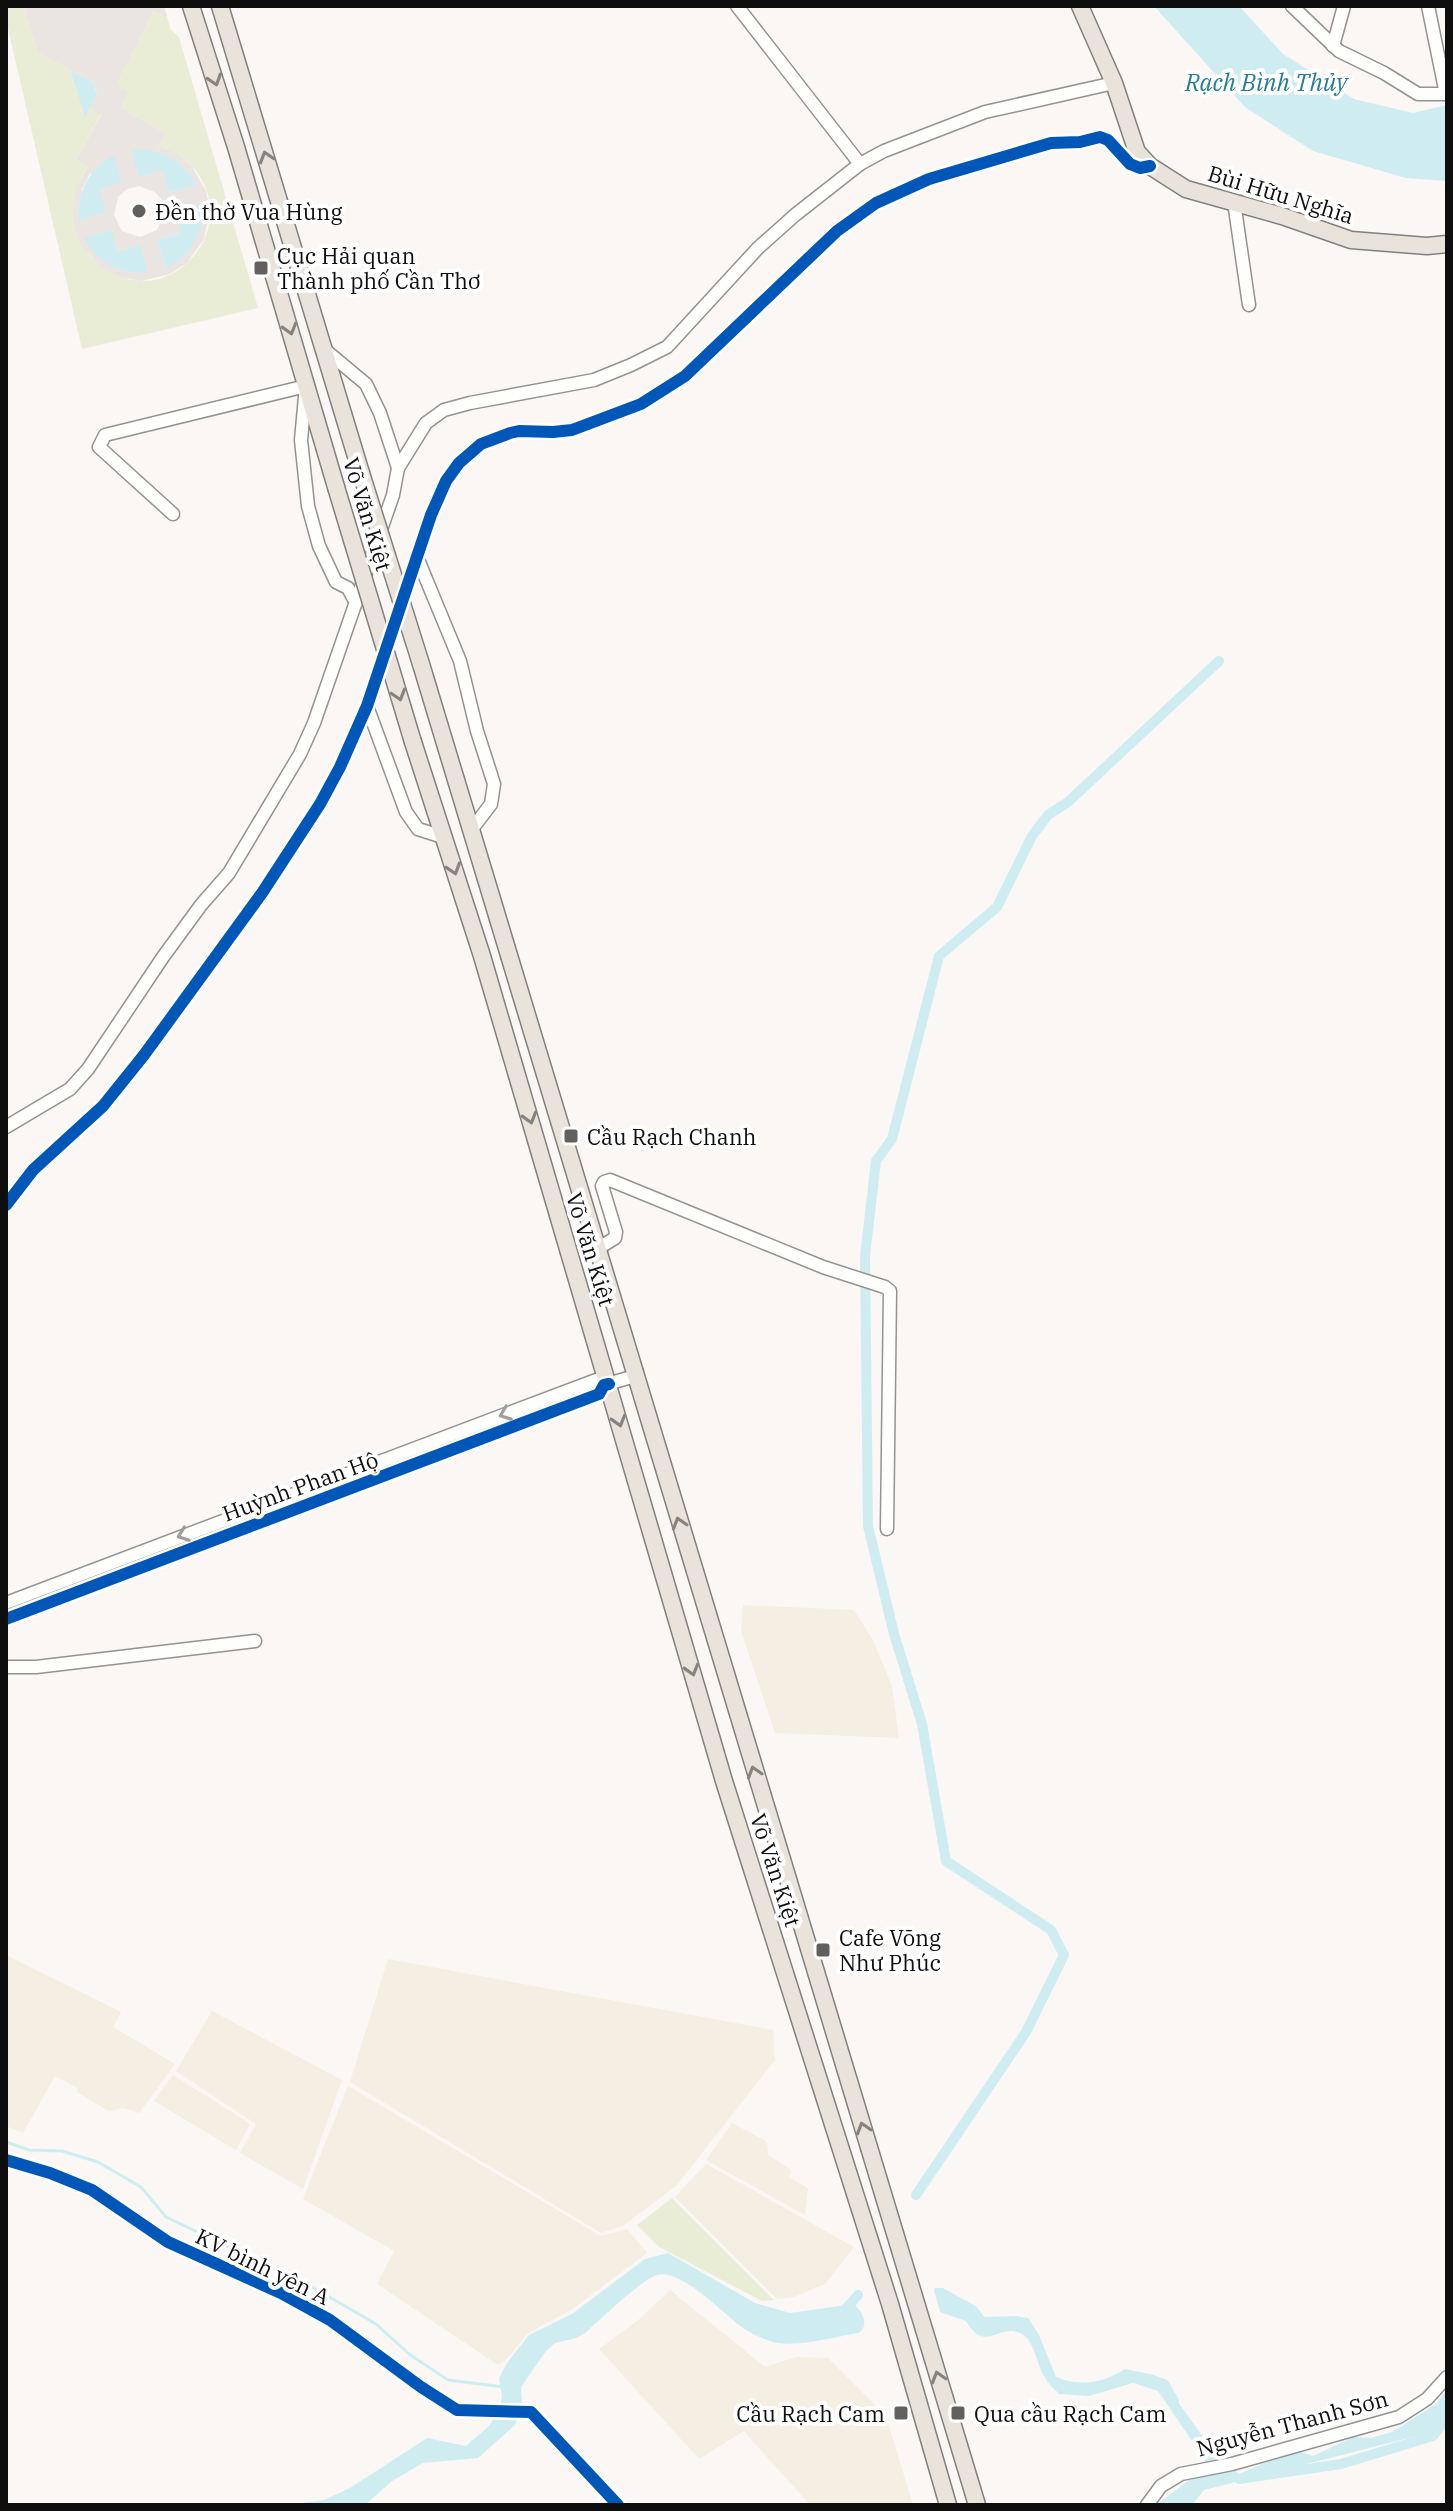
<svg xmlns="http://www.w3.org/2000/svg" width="1453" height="2511" font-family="'IBM Plex Serif',serif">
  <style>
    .farmland { fill: #f5eee2 }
    .green { fill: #eaedd6 }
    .plaza { fill: #eae5e0; fill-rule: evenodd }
    .water { fill: #cfedf0 }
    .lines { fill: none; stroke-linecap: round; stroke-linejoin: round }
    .stream { stroke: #cfedf0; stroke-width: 3 }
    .canal { stroke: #cfedf0; stroke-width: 10 }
    .minor-casing { stroke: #949392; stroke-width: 15 }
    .major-casing { stroke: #82807f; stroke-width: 19 }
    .minor { stroke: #fefefd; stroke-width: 12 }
    .major { stroke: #eae3dc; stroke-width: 16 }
    .major-bridge-casing { stroke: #82807f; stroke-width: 19; stroke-linecap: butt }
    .major-bridge { stroke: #eae3dc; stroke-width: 16 }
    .cycleway-casing { stroke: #fff; stroke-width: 17 }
    .cycleway { stroke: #0057b8; stroke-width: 12 }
    .oneway { stroke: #87837f }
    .oneway2 { stroke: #9e9e9d }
    .poi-dot { fill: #61605e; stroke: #fff; stroke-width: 3 }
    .labels { text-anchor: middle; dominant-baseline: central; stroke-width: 8; stroke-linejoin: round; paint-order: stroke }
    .street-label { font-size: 22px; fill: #0e0e0e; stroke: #fff }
    .poi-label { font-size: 22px; fill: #0e0e0e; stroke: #fff; text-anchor: start }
    .water-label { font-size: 24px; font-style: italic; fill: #267f91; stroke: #fff }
  </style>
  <rect width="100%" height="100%" fill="#faf7f4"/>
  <!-- farmland -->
  <g class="farmland">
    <path d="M 743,1605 L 854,1610 L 873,1640 L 892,1686 L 899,1738 L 775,1733 L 741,1631 Z"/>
    <path d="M 6,1955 L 121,2012 L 113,2027 L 175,2064 L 139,2113 L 123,2108 L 109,2111 L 77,2092 L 77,2088 L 55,2076 L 23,2133 L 6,2126 Z"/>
    <path d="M 388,1959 L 773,2030 L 775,2060 L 676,2186 L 624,2225 L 601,2233 L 350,2082 Z"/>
    <path d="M 212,2011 L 342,2080 L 303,2189 L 240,2153 L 256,2124 L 176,2071 Z"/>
    <path d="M 173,2075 L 250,2124 L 236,2150 L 154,2101 Z"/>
    <path d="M 348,2086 L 601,2236 L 627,2229 L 647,2253 L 571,2310 L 528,2333 L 507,2359 L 498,2365 L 377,2284 L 394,2251 L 303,2199 Z"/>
    <path d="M 732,2123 L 767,2142 L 768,2155 L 791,2170 L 789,2177 L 808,2188 L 805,2215 L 706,2160 Z"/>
    <path d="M 706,2164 L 854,2247 L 825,2284 L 794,2297 L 777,2299 L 675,2197 Z"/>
    <path d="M 670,2290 L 765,2367 L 796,2357 L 828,2358 L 886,2416 L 913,2505 L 810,2505 L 744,2431 L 699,2459 L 599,2349 L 641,2318 Z"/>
  </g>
  <!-- green -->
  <g class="green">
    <path d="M 6,6 L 28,6 L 25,11 L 38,53 L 70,70 L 85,116 L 90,108 L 101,114 L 76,160 L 88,167 C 33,243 141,325 196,253 C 209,237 213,215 208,195 C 201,171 183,153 159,146 L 165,133 L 121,108 L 129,92 L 115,84 L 155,10 L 167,17 L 171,30 L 179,37 L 258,308 L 82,349 L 6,20 Z"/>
    <path d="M 672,2198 L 774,2300 L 762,2301 L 659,2247 L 637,2225 Z"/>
  </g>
  <!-- plaza -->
  <path class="plaza" d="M 28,6 L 164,6 L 167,17 L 154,11 L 116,84 L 129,92 L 121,108 L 165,133 L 159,146 L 175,152 L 191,165 L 206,191 L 210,210 L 204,239 L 187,263 L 170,274 L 141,281 L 120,277 L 102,268 L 81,245 L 74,226 L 72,206 L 77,185 L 88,167 L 76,160 L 101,115 L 90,108 L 97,94 L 93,82 L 38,53 L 25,11 ZM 185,169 L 196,185 L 169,193 L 162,170 ZM 90,174 L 122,182 L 81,191 ZM 139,186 L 155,192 L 163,201 L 165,213 L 157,230 L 140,237 L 122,231 L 114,215 L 118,197 L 127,189 ZM 181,233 L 166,268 L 157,240 Z"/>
  <!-- water -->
  <g class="water">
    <path d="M 1154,6 L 1239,6 L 1283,54 L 1354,99 L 1413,113 L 1447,105 L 1447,181 L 1406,178 L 1313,151 L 1245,107 Z"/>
    <path d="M 70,70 L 93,82 L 97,95 L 85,117 Z"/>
    <path d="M 131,150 C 160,148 182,160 197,185 L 169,193 L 162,170 L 139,177 Z"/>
    <path d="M 114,155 L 122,182 L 99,189 L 106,212 L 79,220 C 77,191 89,169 114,155 Z"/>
    <path d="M 202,203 C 204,232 192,255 166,268 L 157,240 L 181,233 L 175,211 Z"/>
    <path d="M 111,230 L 118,252 L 140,245 L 148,273 C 120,274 99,263 84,238 Z"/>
    <path d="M 668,2253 L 755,2303 L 790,2313 L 853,2304 C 863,2310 870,2327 858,2333 C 834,2337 795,2348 773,2342 C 761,2338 749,2333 739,2325 C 722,2312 680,2268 657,2275 C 640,2281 601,2319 585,2333 L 576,2338 L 555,2343 L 546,2351 L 521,2387 L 522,2406 L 515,2425 L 478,2458 L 423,2463 L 392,2481 L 365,2505 L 288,2505 L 324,2500 L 350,2488 L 427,2438 L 466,2446 L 489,2426 L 499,2410 L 502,2397 L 499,2378 L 507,2363 L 529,2335 L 572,2314 L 645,2259 Z"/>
    <path d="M 935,2288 L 943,2288 L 977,2307 L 984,2317 L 1016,2316 L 1028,2318 L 1039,2335 L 1056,2377 C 1080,2387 1104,2383 1125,2369 L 1154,2375 L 1178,2402 L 1218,2458 L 1239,2474 L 1295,2450 L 1313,2456 L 1353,2437 L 1371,2438 L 1392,2432 L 1436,2404 L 1447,2390 L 1444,2429 L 1204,2490 L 1192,2505 L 1156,2505 L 1193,2477 L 1213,2472 L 1158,2391 L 1133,2383 L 1089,2396 L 1059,2394 C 1055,2389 1049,2385 1046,2379 C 1037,2367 1035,2341 1022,2334 C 999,2321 986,2355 966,2321 L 940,2312 L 934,2290 Z"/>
  </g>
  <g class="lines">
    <!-- stream -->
    <path class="stream" d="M 6,2142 L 29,2150 L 62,2151 L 98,2162 L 141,2187 L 166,2217 L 312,2287 L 376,2324 L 409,2354 L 448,2380 L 504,2387"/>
    <!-- canal -->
    <g class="canal">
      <path d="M 916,2195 L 1026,2032 L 1064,1955 L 1051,1930 L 946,1861 L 922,1724 L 894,1634 L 868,1526 L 865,1256 L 876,1161 L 892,1139 L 939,956 L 997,907 L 1032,836 L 1048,815 L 1068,802 L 1219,661"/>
      <path d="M 843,2312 L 858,2295"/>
      <path d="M 1149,2379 L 1164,2384 L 1174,2401"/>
      <path d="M 1239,2479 L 1341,2464 L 1433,2436 L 1447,2418"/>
    </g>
    <defs>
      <g id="minor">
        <path d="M 737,6 L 860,164"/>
        <path d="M 1292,6 L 1339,51 L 1384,73 L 1418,94 L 1447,94"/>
        <path d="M 1428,6 L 1446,94"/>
        <path d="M 1333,46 L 1344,6"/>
        <path d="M 1234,202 L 1249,305"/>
        <path d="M 324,349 L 366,384 L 380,413 L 398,468"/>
        <path d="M 173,514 L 99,447 L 105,435 L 306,386 L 301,440 L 308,506 L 319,546 L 336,582 L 348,588 L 356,603"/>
        <path d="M 417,557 L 460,661 L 477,731 L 494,784 L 491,804 L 472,829"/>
        <path d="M 367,706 L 406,812 L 418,829 L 443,837"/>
        <path d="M 6,1127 L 70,1089 L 88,1069 L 163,957 L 201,905 L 229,873 L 300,754 L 314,723 L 393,495 L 398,468 L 426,423 L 444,410 L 470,403 L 594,380 L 631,365 L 667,347 L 758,248 L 795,215 L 860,164 L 884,151 L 985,112 L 1114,83"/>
        <path d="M 6,1205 L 33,1170 L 103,1106 L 144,1055 L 262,893 L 320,804 L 340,767 L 367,706 L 431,515 L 446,481 L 459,463 L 481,444 L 510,433 L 519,431 L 553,432 L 572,430 L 641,404 L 685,376 L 837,231 L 876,203 L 929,179 L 1051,143 L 1080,142 L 1100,137 L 1108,140 L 1130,164 L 1140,168 L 1150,166"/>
        <path d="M 597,1249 L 615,1238 L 616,1232 L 602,1186 L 604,1182 L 610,1180 L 823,1267 L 885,1287 L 890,1291 L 887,1529"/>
        <path d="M 604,1385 L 635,1376"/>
        <path d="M 6,1603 L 596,1380 L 604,1385"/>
        <path d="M 6,1619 L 599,1394 L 604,1385"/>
        <path d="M 6,1667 L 36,1667 L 255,1641"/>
        <path d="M 6,2160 L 50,2173 L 92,2190 L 168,2242 L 281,2293 L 330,2320 L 421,2387 L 457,2410 L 531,2412 L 618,2505"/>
        <path d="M 1147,2505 L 1161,2486 L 1181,2474 L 1232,2464 L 1399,2417 L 1427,2399 L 1447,2377"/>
      </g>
      <g id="major">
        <path d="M 191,6 L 236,147 L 336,487"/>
        <path d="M 220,6 L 361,473"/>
        <path d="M 1080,6 L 1114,83 L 1137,152 L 1150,166 L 1186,189 L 1282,216 L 1351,240 L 1427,246 L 1447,244"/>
        <path d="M 421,664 L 977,2505"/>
        <path d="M 413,742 L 482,956 L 724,1781 L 890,2304 L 948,2505"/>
      </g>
    </defs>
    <!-- minor casing -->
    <use href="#minor" class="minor-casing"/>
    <!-- major casing -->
    <use href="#major" class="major-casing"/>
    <!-- minor -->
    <use href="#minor" class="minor"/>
    <!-- major -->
    <use href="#major" class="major"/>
    <defs>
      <g id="major-bridge">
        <path d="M 361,473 L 421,664"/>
        <path d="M 336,487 L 413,742"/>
      </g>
    </defs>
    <!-- major-bridge casing -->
    <use href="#major-bridge" class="major-bridge-casing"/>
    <!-- major-bridge -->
    <use href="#major-bridge" class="major-bridge"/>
    <defs>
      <g id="cycleway">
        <path d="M 6,1205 L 33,1170 L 103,1106 L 144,1055 L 262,893 L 320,804 L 340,767 L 367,706 L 431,515 L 446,481 L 459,463 L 481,444 L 510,433 L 519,431 L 553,432 L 572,430 L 641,404 L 685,376 L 837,231 L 876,203 L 929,179 L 1051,143 L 1080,142 L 1100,137 L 1108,140 L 1130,164 L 1140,168 L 1150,166"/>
        <path d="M 6,1619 L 599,1394 L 604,1385 L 609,1384"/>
        <path d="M 6,2160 L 50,2173 L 92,2190 L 168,2242 L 281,2293 L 330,2320 L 421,2387 L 457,2410 L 531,2412 L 618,2505"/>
      </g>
    </defs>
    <!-- cycleway casing -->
    <use href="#cycleway" class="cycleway-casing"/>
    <!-- cycleway -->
    <use href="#cycleway" class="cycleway"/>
  </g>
  <!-- one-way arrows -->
  <defs><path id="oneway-chevron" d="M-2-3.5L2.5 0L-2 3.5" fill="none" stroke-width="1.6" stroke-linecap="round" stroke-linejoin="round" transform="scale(2)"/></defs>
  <g class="oneway">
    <use href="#oneway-chevron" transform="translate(215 80) rotate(72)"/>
    <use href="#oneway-chevron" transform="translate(266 157) rotate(-107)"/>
    <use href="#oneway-chevron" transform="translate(290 329) rotate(74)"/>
    <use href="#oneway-chevron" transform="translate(399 695) rotate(73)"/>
    <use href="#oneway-chevron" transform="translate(454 869) rotate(72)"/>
    <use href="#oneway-chevron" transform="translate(530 1118) rotate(74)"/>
    <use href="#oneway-chevron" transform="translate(619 1421) rotate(74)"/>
    <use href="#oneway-chevron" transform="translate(679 1523) rotate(-107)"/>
    <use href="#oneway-chevron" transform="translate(692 1670) rotate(74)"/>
    <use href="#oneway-chevron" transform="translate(754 1772) rotate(-107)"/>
    <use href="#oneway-chevron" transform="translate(863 2128) rotate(-107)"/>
    <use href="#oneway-chevron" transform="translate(938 2377) rotate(-107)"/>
  </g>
  <g class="oneway2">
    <use href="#oneway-chevron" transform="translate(505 1414) rotate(159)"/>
    <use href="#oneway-chevron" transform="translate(183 1535) rotate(160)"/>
  </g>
  <!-- markers -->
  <g class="poi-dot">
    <circle cx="139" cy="211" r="8"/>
    <rect x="253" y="260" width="16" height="16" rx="4"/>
    <rect x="563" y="1128" width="16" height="16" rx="4"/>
    <rect x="815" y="1942" width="16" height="16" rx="4"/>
    <rect x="893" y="2405" width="16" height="16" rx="4"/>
    <rect x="950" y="2405" width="16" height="16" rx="4"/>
  </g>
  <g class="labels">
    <!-- street labels -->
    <g class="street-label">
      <text transform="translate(1281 194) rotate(17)">Bùi Hữu Nghĩa</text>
      <text transform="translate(368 514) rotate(73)">Võ Văn Kiệt</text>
      <text transform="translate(591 1249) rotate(73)">Võ Văn Kiệt</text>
      <text transform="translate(300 1486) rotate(-20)">Huỳnh Phan Hộ</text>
      <text transform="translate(776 1870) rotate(72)">Võ Văn Kiệt</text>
      <text transform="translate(263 2266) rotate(26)">KV bình yên A</text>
      <text transform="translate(1292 2423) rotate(-15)">Nguyễn Thanh Sơn</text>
    </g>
    <!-- poi labels -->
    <g class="poi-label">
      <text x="155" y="211">Đền thờ Vua Hùng</text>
      <text x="277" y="255">Cục Hải quan<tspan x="277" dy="25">Thành phố Cần Thơ</tspan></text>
      <text x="587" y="1136">Cầu Rạch Chanh</text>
      <text x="839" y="1937">Cafe Võng<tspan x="839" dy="25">Như Phúc</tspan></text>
      <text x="885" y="2413" text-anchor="end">Cầu Rạch Cam</text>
      <text x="974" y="2413">Qua cầu Rạch Cam</text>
    </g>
    <!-- water labels -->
    <g class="water-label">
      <text x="1266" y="82">Rạch Bình Thủy</text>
    </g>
  </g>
  <!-- border -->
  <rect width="1453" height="2511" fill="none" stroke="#0e0e0e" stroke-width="16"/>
</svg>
